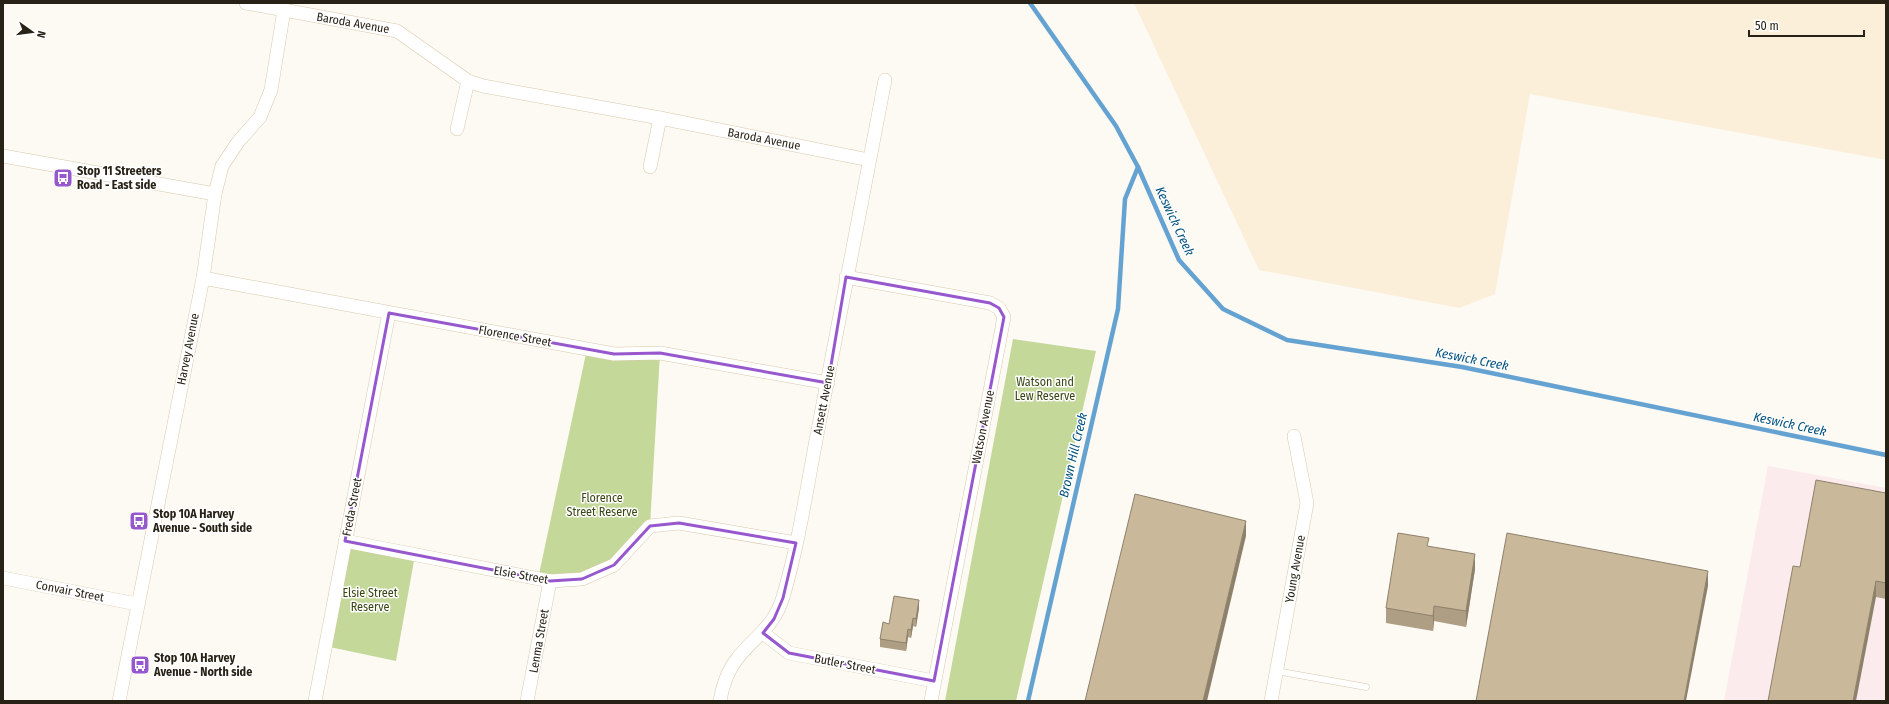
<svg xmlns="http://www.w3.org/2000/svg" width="1889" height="704" font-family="'Fira Sans Condensed',sans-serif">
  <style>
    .built { fill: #fcefd9 }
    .industrial { fill: #fcebed }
    .green { fill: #c3d899 }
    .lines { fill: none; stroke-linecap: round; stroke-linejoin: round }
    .stream { stroke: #64a2d2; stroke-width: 4.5 }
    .service-casing { stroke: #dac8aa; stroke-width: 7 }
    .minor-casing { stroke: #dac8aa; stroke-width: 14 }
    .service { stroke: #fff; stroke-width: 6 }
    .minor { stroke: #fff; stroke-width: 13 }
    .wall { fill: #ad9e84 }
    .shaded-wall { fill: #8d816c }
    .building { fill: #c9b89a; stroke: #8d816c }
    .marked { fill: none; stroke: #9758ce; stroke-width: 3; stroke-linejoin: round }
    .labels { text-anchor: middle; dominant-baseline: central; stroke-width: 3; stroke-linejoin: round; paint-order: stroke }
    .street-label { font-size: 12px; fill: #282216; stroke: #fff }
    .poi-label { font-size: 12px; font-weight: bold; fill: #282216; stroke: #fff; text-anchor: start }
    .park-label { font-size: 12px; fill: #394613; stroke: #fff }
    .water-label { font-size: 13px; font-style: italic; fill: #01517f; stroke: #fff }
  </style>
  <rect width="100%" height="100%" fill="#fdf9f3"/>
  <!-- built -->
  <path class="built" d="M 1134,3 L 1886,3 L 1886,160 L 1530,94 L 1495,294 L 1459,308 L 1259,270 Z"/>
  <!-- industrial -->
  <path class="industrial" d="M 1768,466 L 1886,488 L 1886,701 L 1724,701 Z"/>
  <!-- green -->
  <g class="green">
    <path d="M 1013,339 L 1096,351 L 1016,701 L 945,701 Z"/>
    <path d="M 587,349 L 660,353 L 650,526 L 631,546 L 582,579 L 538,579 Z"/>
    <path d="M 345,541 L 415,555 L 396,661 L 325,646 Z"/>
  </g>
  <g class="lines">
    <!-- stream -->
    <g class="stream">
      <path d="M 1030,3 L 1116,126 L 1138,167 L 1179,260 L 1223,309 L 1287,340 L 1462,367 L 1886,455"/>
      <path d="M 1028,701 L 1118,309 L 1125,199 L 1138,167"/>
    </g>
    <defs>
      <path id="service" d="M 1276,671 L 1366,687"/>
      <g id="minor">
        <path d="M 246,3 L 397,31 L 468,81 L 483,86 L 660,118 L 869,160"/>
        <path d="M 457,129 L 468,81"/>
        <path d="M 3,156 L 215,194"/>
        <path d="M 650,167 L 660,118"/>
        <path d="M 846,277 L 990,303 L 999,308 L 1004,317 L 931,701"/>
        <path d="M 203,278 L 614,354 L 660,353 L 828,383"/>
        <path d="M 345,541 L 550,581 L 582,579 L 614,565 L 650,526 L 679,523 L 796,543"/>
        <path d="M 3,578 L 137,604"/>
        <path d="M 763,633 L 789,653 L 934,681"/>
        <path d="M 119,701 L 203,278 L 215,194 L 222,166 L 238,142 L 260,117 L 271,90 L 284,10"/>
        <path d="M 315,701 L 389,313"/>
        <path d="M 527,701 L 550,581"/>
        <path d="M 720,701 C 722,687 728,670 737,659 C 754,636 774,628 783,597 C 799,543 807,486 818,430 C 841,314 862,197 885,80"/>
        <path d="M 1271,701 L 1307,503 L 1294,436"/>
      </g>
    </defs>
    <!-- service casing -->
    <use href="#service" class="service-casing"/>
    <!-- minor casing -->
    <use href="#minor" class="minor-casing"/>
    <!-- service -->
    <use href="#service" class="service"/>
    <!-- minor -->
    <use href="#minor" class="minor"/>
  </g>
  <!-- wall -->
  <g class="wall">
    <path d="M 1886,493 L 1886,599 L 1876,597 L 1800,567 Z"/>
    <path d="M 1429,546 L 1475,569 L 1466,627 L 1434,621 L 1433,631 L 1386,623 L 1386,608 Z"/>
    <path d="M 919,608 L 916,627 L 913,626 L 911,638 L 908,637 L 906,651 L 880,647 L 880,639 L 889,624 Z"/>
  </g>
  <!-- shaded-wall -->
  <g class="shaded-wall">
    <path d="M 1246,521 L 1246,536 L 1207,701 L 1203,701 Z"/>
    <path d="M 1475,554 L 1475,569 L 1466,627 L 1466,611 Z"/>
    <path d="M 1708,571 L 1708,586 L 1686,701 L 1684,701 Z"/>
    <path d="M 1876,581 L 1876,597 L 1856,701 L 1853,701 Z"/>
    <path d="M 919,600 L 919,608 L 916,627 L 916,619 Z"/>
    <path d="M 1434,606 L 1434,621 L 1433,631 L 1433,616 Z"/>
    <path d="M 913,618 L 913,626 L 911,638 L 911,630 Z"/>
    <path d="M 908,629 L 908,637 L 906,651 L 906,643 Z"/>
  </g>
  <!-- building -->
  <g class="building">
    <path d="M 1816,480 L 1886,493 L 1886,583 L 1876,581 L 1853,701 L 1768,701 L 1793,566 L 1800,567 Z"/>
    <path d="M 1135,494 L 1246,521 L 1203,701 L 1085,701 Z"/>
    <path d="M 1398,533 L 1429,538 L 1427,546 L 1475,554 L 1466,611 L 1434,606 L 1433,616 L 1386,608 Z"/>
    <path d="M 1507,533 L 1708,571 L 1684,701 L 1476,701 Z"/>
    <path d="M 894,596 L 919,600 L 916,619 L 913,618 L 911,630 L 908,629 L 906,643 L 880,639 L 883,622 L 889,624 Z"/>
  </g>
  <!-- marked area -->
  <path class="marked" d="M 846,277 L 990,303 L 999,308 L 1004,317 L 934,681 L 789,653 L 763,633 L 774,619 L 783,598 L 796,543 L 679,523 L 650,526 L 614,565 L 582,579 L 550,581 L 345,541 L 389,313 L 614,354 L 660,353 L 828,383 Z"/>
  <!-- icons -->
  <defs>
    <symbol id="bus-square" viewBox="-11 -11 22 22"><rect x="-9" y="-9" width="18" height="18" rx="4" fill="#9758ce" stroke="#fff"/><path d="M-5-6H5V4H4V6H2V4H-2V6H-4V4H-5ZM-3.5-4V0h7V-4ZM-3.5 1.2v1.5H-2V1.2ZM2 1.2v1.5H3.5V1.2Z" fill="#fff"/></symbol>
  </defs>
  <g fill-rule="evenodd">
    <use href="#bus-square" x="52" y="167" width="22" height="22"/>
    <use href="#bus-square" x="128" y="510" width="22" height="22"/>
    <use href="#bus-square" x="129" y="654" width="22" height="22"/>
  </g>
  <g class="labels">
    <!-- street labels -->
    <g class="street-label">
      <text transform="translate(353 23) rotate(10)">Baroda Avenue</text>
      <text transform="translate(764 139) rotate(11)">Baroda Avenue</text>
      <text transform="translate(515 336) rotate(10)">Florence Street</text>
      <text transform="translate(188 349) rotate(-79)">Harvey Avenue</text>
      <text transform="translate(824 400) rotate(-79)">Ansett Avenue</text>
      <text transform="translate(983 427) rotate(-79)">Watson Avenue</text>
      <text transform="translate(352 507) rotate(-79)">Freda Street</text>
      <text transform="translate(1295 569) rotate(-80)">Young Avenue</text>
      <text transform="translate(521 575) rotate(10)">Elsie Street</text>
      <text transform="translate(70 591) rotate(11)">Convair Street</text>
      <text transform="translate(539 641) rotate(-80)">Lenma Street</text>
      <text transform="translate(845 664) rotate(11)">Butler Street</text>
    </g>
    <!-- poi labels -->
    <g class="poi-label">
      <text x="77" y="171">Stop 11 Streeters<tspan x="77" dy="14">Road - East side</tspan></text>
      <text x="153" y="514">Stop 10A Harvey<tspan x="153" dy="14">Avenue - South side</tspan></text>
      <text x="154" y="658">Stop 10A Harvey<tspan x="154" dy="14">Avenue - North side</tspan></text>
    </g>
    <!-- park labels -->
    <g class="park-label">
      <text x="1045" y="382">Watson and<tspan x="1045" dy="14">Lew Reserve</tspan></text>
      <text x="602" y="498">Florence<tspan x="602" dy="14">Street Reserve</tspan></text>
      <text x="370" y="593">Elsie Street<tspan x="370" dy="14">Reserve</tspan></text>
    </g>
    <!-- water labels -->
    <g class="water-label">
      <text transform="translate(1175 221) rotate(65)">Keswick Creek</text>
      <text transform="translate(1472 359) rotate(11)">Keswick Creek</text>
      <text transform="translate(1790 424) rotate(12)">Keswick Creek</text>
      <text transform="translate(1073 455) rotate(-77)">Brown Hill Creek</text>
    </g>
  </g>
  <!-- border -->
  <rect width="1889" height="704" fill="none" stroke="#282216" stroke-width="8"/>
  <!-- north arrow -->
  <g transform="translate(32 32) rotate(104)" stroke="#ffffff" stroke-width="3" paint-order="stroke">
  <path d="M0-3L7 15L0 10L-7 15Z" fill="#282216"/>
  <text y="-6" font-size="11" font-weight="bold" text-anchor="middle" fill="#282216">N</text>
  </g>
  <!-- scale -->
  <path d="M1749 30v6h115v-6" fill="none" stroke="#282216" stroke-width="2"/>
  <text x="1755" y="30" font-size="12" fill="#282216" stroke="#ffffff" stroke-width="3" paint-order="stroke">50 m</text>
</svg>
